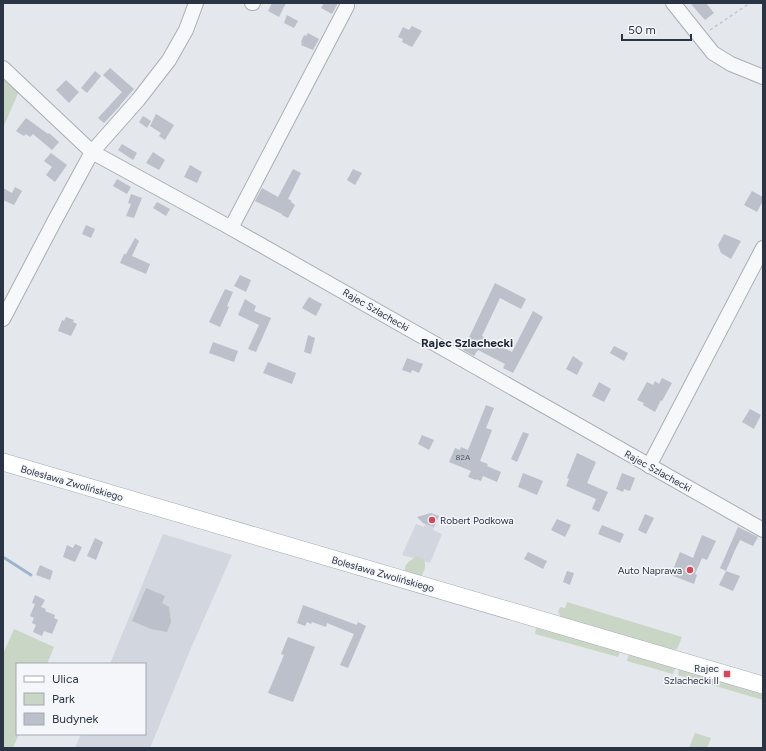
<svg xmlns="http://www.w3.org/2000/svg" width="766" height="751" font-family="Figtree,sans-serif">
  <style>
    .built { fill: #d2d6de }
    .green { fill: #c9d6c5 }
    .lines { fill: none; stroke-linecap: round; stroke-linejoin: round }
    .stream { stroke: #9fb4cc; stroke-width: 3 }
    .building { fill: #bbc0ca }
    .minor-casing { stroke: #a9aeb7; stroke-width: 16 }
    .major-casing { stroke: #a3abb8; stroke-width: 18 }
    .path { stroke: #c2c5cb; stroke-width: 1.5; stroke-dasharray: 3 3; stroke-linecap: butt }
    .minor { stroke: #f7f8fa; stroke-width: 14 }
    .major { stroke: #fff; stroke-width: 17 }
    .poi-dot { fill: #d1495b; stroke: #f4f6f9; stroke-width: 1.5 }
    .labels { text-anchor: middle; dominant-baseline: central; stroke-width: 3; stroke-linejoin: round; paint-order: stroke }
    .number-label { font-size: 8px; fill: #4f5766 }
    .street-label { font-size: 10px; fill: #2b3445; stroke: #f4f6f9 }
    .poi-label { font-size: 10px; fill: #2b3445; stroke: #f4f6f9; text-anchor: end }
    .quarter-label { font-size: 12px; font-weight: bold; fill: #1d2536; stroke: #f4f6f9 }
  </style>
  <rect width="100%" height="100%" fill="#e4e7ec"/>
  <!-- built -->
  <g class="built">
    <path d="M 416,524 L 424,527 L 425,524 L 434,527 L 433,530 L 442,534 L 430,563 L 402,555 Z"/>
    <path d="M 163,534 L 232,555 L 191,648 L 150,748 L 75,748 L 81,734 L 145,734 L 145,664 L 110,664 Z"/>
  </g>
  <!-- green -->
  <g class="green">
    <path d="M 3,75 L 19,91 L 3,128 Z"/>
    <path d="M 416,557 L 423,558 C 427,564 425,571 421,576 L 406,572 C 402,565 411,560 416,557 Z"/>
    <path d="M 567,602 L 682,637 L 677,649 L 671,650 L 561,617 L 558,612 L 560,607 L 565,608 Z"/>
    <path d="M 536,628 L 620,651 L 618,657 L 535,634 Z"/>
    <path d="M 14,629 L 54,647 L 47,664 L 17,664 L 17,734 L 19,734 L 13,748 L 3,748 L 3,654 Z"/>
    <path d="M 629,654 L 675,668 L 673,674 L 627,661 Z"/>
    <path d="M 679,669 L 763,693 L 763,700 L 678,675 Z"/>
    <path d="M 695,733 L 711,738 L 707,748 L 689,748 Z"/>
  </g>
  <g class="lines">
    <!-- stream -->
    <path class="stream" d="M 3,557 L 31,575"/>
  </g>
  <!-- building -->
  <g class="building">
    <path d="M 272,3 L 286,3 L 279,17 L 268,11 Z"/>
    <path d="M 324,3 L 338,3 L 332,14 L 321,8 Z"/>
    <path d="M 690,3 L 706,3 L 714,13 L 705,20 Z"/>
    <path d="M 287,15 L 298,21 L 294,28 L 284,23 Z"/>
    <path d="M 412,26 L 422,31 L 412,47 L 402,42 L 403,39 L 398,37 L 403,27 L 409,30 Z"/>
    <path d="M 308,33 L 319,39 L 313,50 L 301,45 L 302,43 L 301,42 L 304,35 L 306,36 Z"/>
    <path d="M 110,68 L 134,89 L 120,105 L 120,106 L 104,123 L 98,118 L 122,92 L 103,75 Z"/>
    <path d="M 95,71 L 101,76 L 87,93 L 81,88 Z"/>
    <path d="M 66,80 L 79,92 L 69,103 L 56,90 Z"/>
    <path d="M 156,114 L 174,125 L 165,140 L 159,136 L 161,133 L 150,126 Z"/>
    <path d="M 143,116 L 151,121 L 147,128 L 139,122 Z"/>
    <path d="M 26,118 L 48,134 L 49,133 L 59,142 L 52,150 L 33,134 L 30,137 L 26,134 L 24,136 L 16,131 Z"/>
    <path d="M 122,144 L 137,153 L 133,160 L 118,150 Z"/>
    <path d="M 153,152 L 165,160 L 159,170 L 146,163 Z"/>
    <path d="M 51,153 L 67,165 L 55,182 L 46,175 L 52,167 L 44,161 Z"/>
    <path d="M 190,165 L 202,172 L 197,183 L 184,177 Z"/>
    <path d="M 293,169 L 301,173 L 288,199 L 292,201 L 291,202 L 295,205 L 288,218 L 282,215 L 282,214 L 255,201 L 262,188 L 278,197 Z"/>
    <path d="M 353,169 L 362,173 L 355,185 L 347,180 Z"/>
    <path d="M 117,179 L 131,187 L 127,194 L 113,186 Z"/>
    <path d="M 15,187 L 22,191 L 14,205 L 3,200 L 3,188 L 12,193 Z"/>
    <path d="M 752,191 L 763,197 L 763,201 L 757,212 L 744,205 Z"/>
    <path d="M 131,194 L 142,198 L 134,218 L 126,216 L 131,204 L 128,203 Z"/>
    <path d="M 157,202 L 170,209 L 166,216 L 153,208 Z"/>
    <path d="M 86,225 L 95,229 L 91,238 L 82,234 Z"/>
    <path d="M 724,234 L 741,241 L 731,259 L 721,253 L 718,245 Z"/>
    <path d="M 135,238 L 139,241 L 132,256 L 150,264 L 146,274 L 120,263 L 124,254 L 126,254 Z"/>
    <path d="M 240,275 L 251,280 L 246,292 L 234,286 Z"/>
    <path d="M 495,283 L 526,299 L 521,309 L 500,298 L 482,336 L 512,352 L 533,311 L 543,317 L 513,373 L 503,368 L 505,364 L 478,350 L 474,356 L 463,350 Z"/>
    <path d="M 225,289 L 233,292 L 227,306 L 229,307 L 220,327 L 209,322 Z"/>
    <path d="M 309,297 L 322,304 L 316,316 L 302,308 Z"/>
    <path d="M 245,299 L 256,306 L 254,311 L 271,318 L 256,352 L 248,349 L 259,325 L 238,315 Z"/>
    <path d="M 66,317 L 74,320 L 73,322 L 77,324 L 71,336 L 58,331 L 62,320 L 64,321 Z"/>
    <path d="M 308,335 L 315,338 L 311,354 L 304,352 Z"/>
    <path d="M 213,342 L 238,351 L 234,362 L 209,353 Z"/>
    <path d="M 614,346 L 628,353 L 624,361 L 610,353 Z"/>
    <path d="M 573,356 L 583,363 L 577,375 L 566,369 Z"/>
    <path d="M 407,358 L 423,364 L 419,373 L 412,370 L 411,373 L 402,370 Z"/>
    <path d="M 268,362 L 296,373 L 292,384 L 263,373 Z"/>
    <path d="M 662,378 L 672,383 L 662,401 L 661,400 L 655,412 L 643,405 L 644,403 L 637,400 L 647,382 L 653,385 L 655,381 L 659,384 Z"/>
    <path d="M 599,382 L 611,389 L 604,402 L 592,396 Z"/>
    <path d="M 486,405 L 494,408 L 486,428 L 492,430 L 480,461 L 488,464 L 487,466 L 501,472 L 497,482 L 483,476 L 481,481 L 476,479 L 476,480 L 468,477 L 471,471 L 449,462 L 455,448 L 460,450 L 461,447 L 468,450 Z"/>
    <path d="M 750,409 L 761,415 L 754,429 L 742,422 Z"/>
    <path d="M 523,432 L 529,434 L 517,462 L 511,459 Z"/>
    <path d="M 422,435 L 434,440 L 429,450 L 418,444 Z"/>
    <path d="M 577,453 L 596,462 L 587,483 L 608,492 L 599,512 L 592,509 L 596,499 L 566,486 L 569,479 L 567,478 Z"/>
    <path d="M 523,473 L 543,481 L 537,495 L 518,487 Z"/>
    <path d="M 622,473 L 635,478 L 630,491 L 624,489 L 623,492 L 616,489 Z"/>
    <path d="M 431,513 L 439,516 L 434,527 L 423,523 L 417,517 Z"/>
    <path d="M 645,514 L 654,518 L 646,534 L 638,530 Z"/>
    <path d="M 557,519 L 571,525 L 565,537 L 551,530 Z"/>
    <path d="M 602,525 L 624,534 L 620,543 L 598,534 Z"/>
    <path d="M 738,527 L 758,537 L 753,546 L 740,540 L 735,550 L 726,571 L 740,576 L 733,591 L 719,585 L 726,571 L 720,568 Z"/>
    <path d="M 702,535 L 716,541 L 707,560 L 702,558 L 695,574 L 697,575 L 694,584 L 671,575 L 680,552 L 693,558 Z"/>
    <path d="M 95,538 L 103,542 L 96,560 L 87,556 Z"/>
    <path d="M 75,544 L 82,547 L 75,562 L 63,557 L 67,545 L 73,548 Z"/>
    <path d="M 528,552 L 547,561 L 543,569 L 524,559 Z"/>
    <path d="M 40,565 L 53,571 L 50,580 L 36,575 Z"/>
    <path d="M 567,571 L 574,573 L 570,585 L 563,582 Z"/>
    <path d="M 146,588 L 165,596 L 162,603 L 169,607 L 171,622 L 167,632 L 151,629 L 132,621 Z"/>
    <path d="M 35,595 L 45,600 L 41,607 L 46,609 L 45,611 L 55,615 L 54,618 L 58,620 L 52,634 L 44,631 L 42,636 L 33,632 L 36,625 L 32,623 L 34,618 L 30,616 L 35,604 L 32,603 Z"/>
    <path d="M 303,605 L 357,625 L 358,622 L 366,626 L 348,668 L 340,665 L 354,634 L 327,623 L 326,627 L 312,622 L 311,624 L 307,622 L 305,626 L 297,623 Z"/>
    <path d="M 288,637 L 315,647 L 293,702 L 268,693 L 284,655 L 281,654 Z"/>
  </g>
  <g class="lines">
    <defs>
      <g id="minor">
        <path d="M 252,3 L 253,3"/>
        <path d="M 673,3 L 713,53 L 731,64 L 763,77"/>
        <path d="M 3,68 L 92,152 L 231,228 L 763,530"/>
        <path d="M 231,228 L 347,6"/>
        <path d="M 3,319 L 55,220 L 92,152 L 138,100 L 169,60 L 186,30 L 196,3"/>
        <path d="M 649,466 L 763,248"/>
      </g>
      <path id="major" d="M 3,462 L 763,685"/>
    </defs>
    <!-- minor casing -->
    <use href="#minor" class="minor-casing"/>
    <!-- major casing -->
    <use href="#major" class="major-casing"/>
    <!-- path -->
    <path class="path" d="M 710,30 L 750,3"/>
    <!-- minor -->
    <use href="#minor" class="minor"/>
    <!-- major -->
    <use href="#major" class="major"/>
  </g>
  <!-- markers -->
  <g class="poi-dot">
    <circle cx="432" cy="520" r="4"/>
    <circle cx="690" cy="570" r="4"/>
    <rect x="723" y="670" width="8" height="8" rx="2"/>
  </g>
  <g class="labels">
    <!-- number labels -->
    <g class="number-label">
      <text x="463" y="457">82A</text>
    </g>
    <!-- street labels -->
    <g class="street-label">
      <text transform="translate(376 310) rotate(30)">Rajec Szlachecki</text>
      <text transform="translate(658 471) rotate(29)">Rajec Szlachecki</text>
      <text transform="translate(72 483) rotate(16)">Bolesława Zwolińskiego</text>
      <text transform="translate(383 574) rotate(16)">Bolesława Zwolińskiego</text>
    </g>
    <!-- poi labels -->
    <g class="poi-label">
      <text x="440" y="520" text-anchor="start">Robert Podkowa</text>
      <text x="682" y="570">Auto Naprawa</text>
      <text x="719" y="668">Rajec<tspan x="719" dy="12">Szlachecki II</tspan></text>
    </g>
    <!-- quarter labels -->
    <g class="quarter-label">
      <text x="467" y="343">Rajec Szlachecki</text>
    </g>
  </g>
  <!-- border -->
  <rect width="766" height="751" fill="none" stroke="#2b3445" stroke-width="8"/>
  <!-- legend -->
  <rect x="16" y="663" width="130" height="72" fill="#f4f6f9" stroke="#a4a8b1"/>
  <rect x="24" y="676" width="20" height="6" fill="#ffffff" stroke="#a4a8b1"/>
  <text x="52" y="683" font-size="12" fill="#2b3445">Ulica</text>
  <rect x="24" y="693" width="20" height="12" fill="#c9d6c5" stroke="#a4a8b1"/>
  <text x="52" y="703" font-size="12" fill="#2b3445">Park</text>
  <rect x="24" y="713" width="20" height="12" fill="#bbc0ca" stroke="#a4a8b1"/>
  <text x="52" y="723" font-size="12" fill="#2b3445">Budynek</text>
  <!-- scale -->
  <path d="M622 34v6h69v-6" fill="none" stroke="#2b3445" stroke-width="2"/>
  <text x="628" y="34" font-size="12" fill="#2b3445" stroke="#f4f6f9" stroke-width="3" paint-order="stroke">50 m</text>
</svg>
